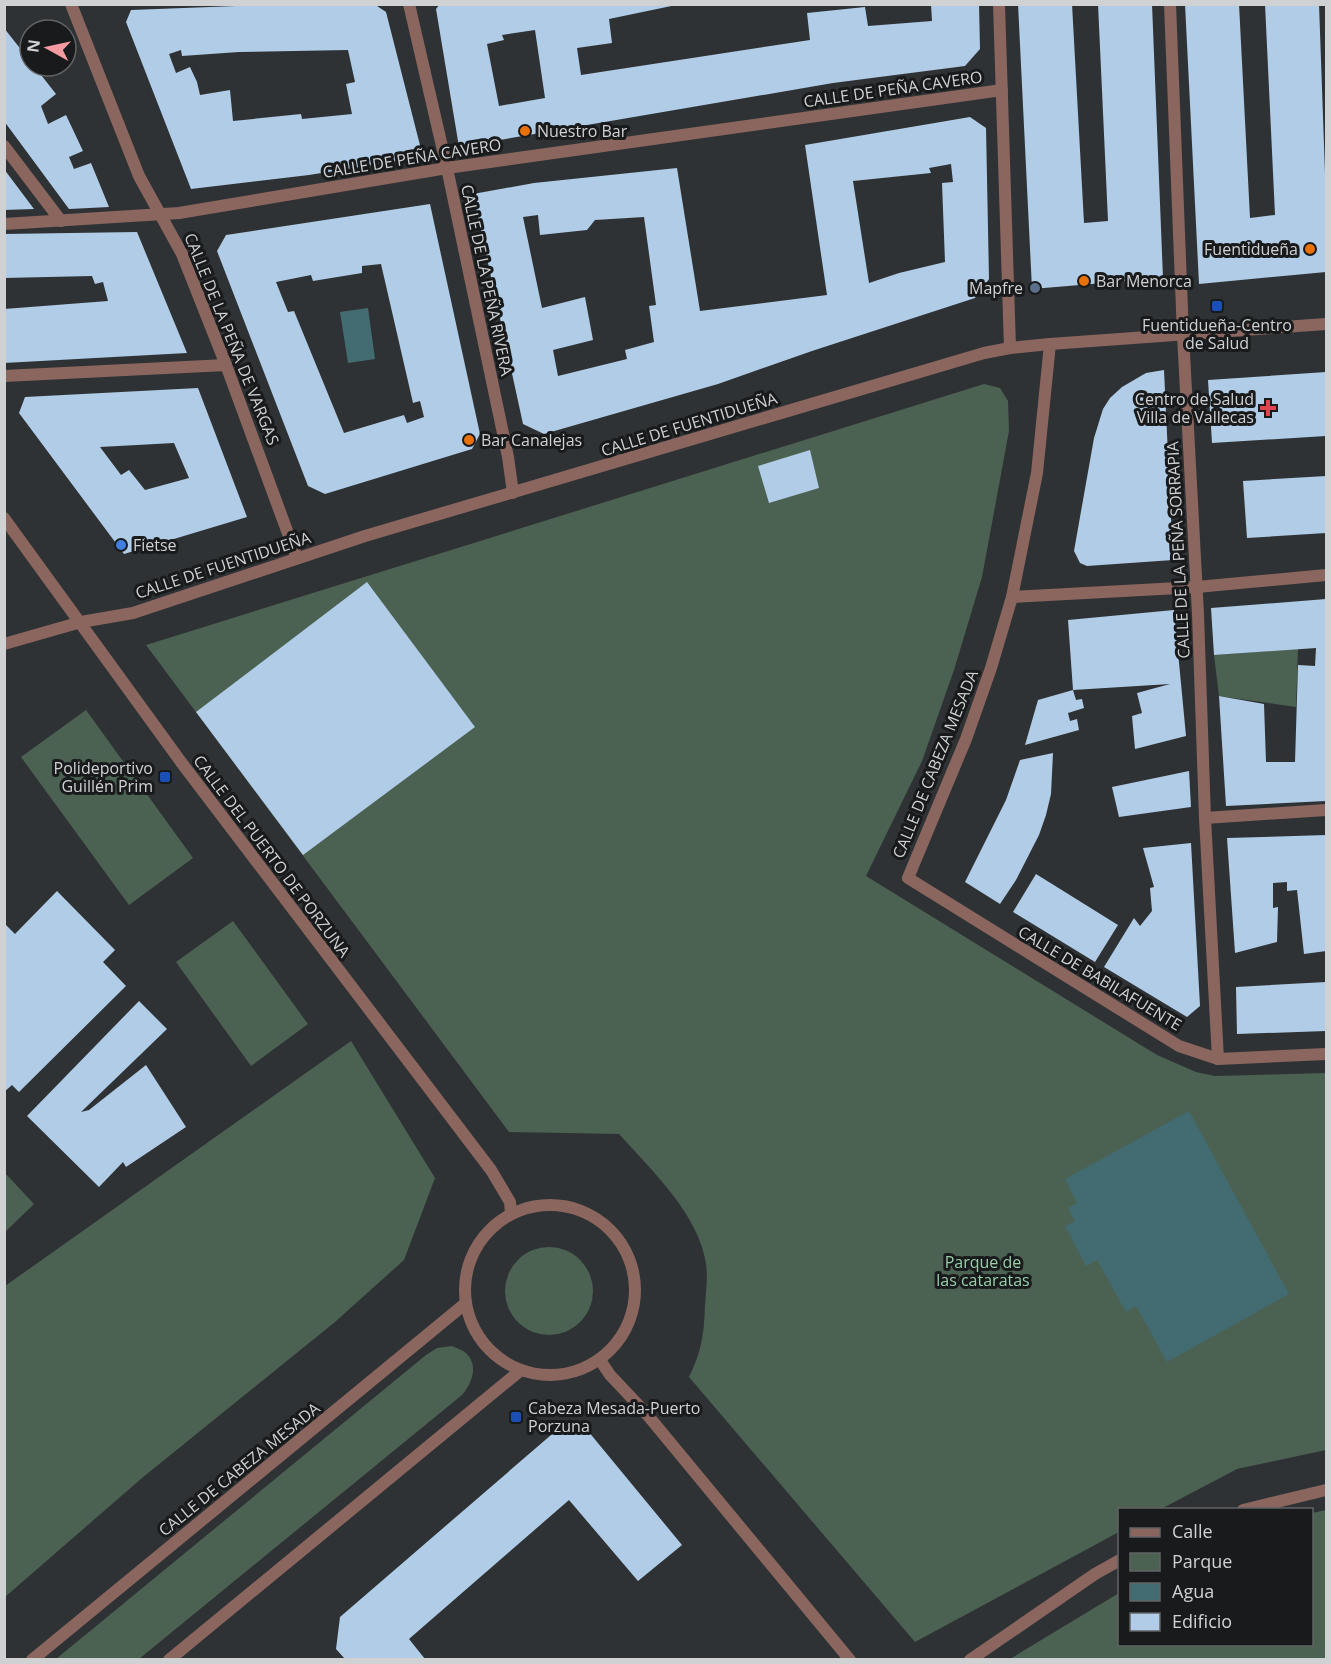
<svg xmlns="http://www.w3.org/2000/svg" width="1331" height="1664" font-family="'Open Sans',sans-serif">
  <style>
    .green { fill: #4b6152 }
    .water { fill: #436c72 }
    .building { fill: #b0cce6; fill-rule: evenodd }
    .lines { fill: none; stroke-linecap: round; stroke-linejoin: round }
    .street { stroke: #8a665f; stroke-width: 12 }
    .food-dot { fill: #e8710a; stroke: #181a1b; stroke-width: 2 }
    .service-dot { fill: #5c6f8a; stroke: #181a1b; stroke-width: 2 }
    .transit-dot { fill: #1a4fb4; stroke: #181a1b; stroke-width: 2 }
    .health-dot { fill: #e0444e; stroke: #181a1b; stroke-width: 2 }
    .shop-dot { fill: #3f7fe0; stroke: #181a1b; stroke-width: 2 }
    .labels { text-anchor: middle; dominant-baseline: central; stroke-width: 6; stroke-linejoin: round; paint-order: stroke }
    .street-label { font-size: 16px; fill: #d0d1d3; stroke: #181a1b }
    .poi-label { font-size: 16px; fill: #d0d1d3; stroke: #181a1b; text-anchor: start }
    .park-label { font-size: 16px; fill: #98cfaa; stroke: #181a1b }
  </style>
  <rect width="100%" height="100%" fill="#2f3234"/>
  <!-- green -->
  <g class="green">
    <path d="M 984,384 L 1000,388 L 1008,401 L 1009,431 L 982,577 L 954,670 L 922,761 L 866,876 L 1157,1055 L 1196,1072 L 1215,1076 L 1326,1073 L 1326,1450 L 1237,1469 L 1161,1509 L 1120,1510 L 1119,1532 L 915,1642 L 689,1377 C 702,1351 704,1333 705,1305 C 706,1292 708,1277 706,1264 C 699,1214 651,1170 619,1134 L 509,1132 L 146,645 Z"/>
    <path d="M 1298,649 L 1296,707 L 1219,696 L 1214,655 Z"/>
    <path d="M 86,710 L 193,858 L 129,905 L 21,757 Z"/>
    <path d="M 233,921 L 308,1024 L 251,1066 L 176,962 Z"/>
    <path d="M 351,1041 L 435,1178 L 404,1260 L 335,1322 L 142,1478 L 5,1597 L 5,1286 Z"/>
    <path d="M 5,1173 L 34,1204 L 5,1232 Z"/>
    <circle cx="549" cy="1291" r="44"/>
    <path d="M 452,1346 C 456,1348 463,1350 466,1353 C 479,1366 472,1383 462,1395 L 139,1659 L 56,1659 L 426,1355 L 437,1348 Z"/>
    <path d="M 1326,1510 L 1326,1659 L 1010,1659 L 1119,1593 L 1120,1644 L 1312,1644 L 1312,1513 Z"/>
  </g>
  <!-- water -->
  <g class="water">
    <path d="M 368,308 L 375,359 L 348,363 L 340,312 Z"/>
    <path d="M 1189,1111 L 1289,1294 L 1167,1362 L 1136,1306 L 1126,1312 L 1097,1260 L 1086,1266 L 1065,1226 L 1075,1221 L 1068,1208 L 1077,1203 L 1065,1179 Z"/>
  </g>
  <!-- building -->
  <g class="building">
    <path d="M 291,4 L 374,4 L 386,12 L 423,157 L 309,175 L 191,189 L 126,22 L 131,10 ZM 181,50 L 182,56 L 239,52 L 348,50 L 355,82 L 346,84 L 352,114 L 302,119 L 301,114 L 233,121 L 230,90 L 200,95 L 197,82 L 190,67 L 176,73 L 169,54 Z"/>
    <path d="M 440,4 L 681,4 L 609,19 L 612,43 L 577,48 L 581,75 L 810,40 L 807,13 L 865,7 L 868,26 L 932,21 L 931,4 L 979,4 L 980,49 L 965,66 L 833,83 L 459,147 L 436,9 ZM 535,30 L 545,98 L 499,106 L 487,44 L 504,40 L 502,35 Z"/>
    <path d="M 1018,4 L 1072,4 L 1084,223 L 1108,221 L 1098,4 L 1152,4 L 1163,278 L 1032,289 Z"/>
    <path d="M 1185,4 L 1239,4 L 1250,218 L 1275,215 L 1265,4 L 1319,4 L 1326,201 L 1326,272 L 1199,284 Z"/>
    <path d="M 4,28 L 30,61 L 30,66 L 34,66 L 56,94 L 41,106 L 48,124 L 66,115 L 83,151 L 69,157 L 74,169 L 91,163 L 109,207 L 69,209 L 4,121 Z"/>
    <path d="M 970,117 L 986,128 L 987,178 L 989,279 L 975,298 L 812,351 L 718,384 L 544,434 L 523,424 L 473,194 L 534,183 L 677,168 L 700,311 L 827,295 L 805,145 ZM 951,164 L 953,182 L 942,183 L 945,262 L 899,273 L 869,283 L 853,181 L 931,173 L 929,168 ZM 538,215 L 540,235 L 587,230 L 595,220 L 644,217 L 656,305 L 649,306 L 654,342 L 625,350 L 627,359 L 558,376 L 553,350 L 593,340 L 585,297 L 542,308 L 523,217 Z"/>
    <path d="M 4,169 L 34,209 L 4,210 Z"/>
    <path d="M 430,204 L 480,434 L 472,449 L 325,494 L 308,486 L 217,251 L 226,235 ZM 381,264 L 413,403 L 420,401 L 424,417 L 407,423 L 404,415 L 344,433 L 294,311 L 288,312 L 276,282 L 311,275 L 313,281 L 362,273 L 362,266 Z"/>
    <path d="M 137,232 L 187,353 L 4,363 L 4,309 L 108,301 L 103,282 L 95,284 L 92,276 L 4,278 L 4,234 Z"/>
    <path d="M 1164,370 L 1173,560 L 1087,566 L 1080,563 L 1074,551 L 1094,438 L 1103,409 L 1110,398 L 1122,387 L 1146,373 Z"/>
    <path d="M 1326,372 L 1326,436 L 1212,443 L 1208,380 Z"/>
    <path d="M 198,388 L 247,517 L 124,554 L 19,413 L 25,397 ZM 174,443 L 189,478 L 145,490 L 129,470 L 121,475 L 100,447 Z"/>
    <path d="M 810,450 L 819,488 L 769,503 L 758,466 Z"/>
    <path d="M 1326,476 L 1326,533 L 1247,538 L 1243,481 Z"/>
    <path d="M 367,582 L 475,727 L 303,855 L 196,712 Z"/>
    <path d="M 1326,599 L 1326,801 L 1226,806 L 1219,696 L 1264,704 L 1266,762 L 1295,762 L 1298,665 L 1315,666 L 1316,648 L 1214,655 L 1211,608 Z"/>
    <path d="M 1174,610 L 1186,736 L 1135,749 L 1132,716 L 1142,713 L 1137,693 L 1170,684 L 1073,690 L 1076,700 L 1082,699 L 1084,708 L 1068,713 L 1070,721 L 1077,719 L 1079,730 L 1025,745 L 1038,700 L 1073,690 L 1068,620 Z"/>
    <path d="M 1053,753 L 1051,794 L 1046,815 L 1039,835 L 1016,880 L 1000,904 L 965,882 L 1006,800 L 1020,760 Z"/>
    <path d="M 1189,771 L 1191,807 L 1119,817 L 1112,787 Z"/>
    <path d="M 1326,835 L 1326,951 L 1304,954 L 1297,890 L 1287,891 L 1287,882 L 1273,883 L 1273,908 L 1278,907 L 1277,942 L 1235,953 L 1227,838 Z"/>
    <path d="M 1191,843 L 1200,1006 L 1187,1017 L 1104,967 L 1134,918 L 1140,926 L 1152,911 L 1150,888 L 1154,887 L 1143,848 Z"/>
    <path d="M 1036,874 L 1118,925 L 1095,962 L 1013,912 Z"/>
    <path d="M 57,891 L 115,950 L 103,962 L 126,986 L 19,1092 L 12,1085 L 4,1092 L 4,923 L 15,934 Z"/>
    <path d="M 1326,982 L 1326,1031 L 1237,1034 L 1236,987 Z"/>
    <path d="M 139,1001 L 167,1029 L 81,1112 L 89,1110 L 146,1065 L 186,1127 L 126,1167 L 123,1162 L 99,1187 L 27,1116 Z"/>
    <path d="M 558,1429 L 588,1431 L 682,1545 L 638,1581 L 569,1500 L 409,1639 L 425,1659 L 345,1659 L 336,1649 L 340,1617 Z"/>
  </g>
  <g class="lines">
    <!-- street -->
    <g class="street">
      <path d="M 71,4 L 139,176 L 182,254 L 226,365 L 297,558"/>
      <path d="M 409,4 L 447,168 L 508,457 L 513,493"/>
      <path d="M 999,4 L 1010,348"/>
      <path d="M 1170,4 L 1183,335 L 1198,614 L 1205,818 L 1218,1059"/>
      <path d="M 4,146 L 61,221"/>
      <path d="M 4,224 L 179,213 L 447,168 L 1002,90"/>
      <path d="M 1050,344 L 1037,473 L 1012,597 L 991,668 L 966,739 L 908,878 L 1179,1046 L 1218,1059 L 1326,1054"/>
      <path d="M 4,376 L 226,365"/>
      <path d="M 4,518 L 181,762 L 491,1170 L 510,1202 L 511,1213"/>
      <path d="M 1012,597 L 1197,587 L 1326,575"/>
      <path d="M 4,644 L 81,622 L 133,613 L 365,536 L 984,353 L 1010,348 L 1050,344 L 1326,324"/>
      <path d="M 1205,818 L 1326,810"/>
      <circle cx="550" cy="1290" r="85"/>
      <path d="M 600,1360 L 610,1375 L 645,1412 L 850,1660"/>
      <path d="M 1243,1510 L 1326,1490"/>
      <path d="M 32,1660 L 466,1303"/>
      <path d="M 169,1660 L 521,1370"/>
      <path d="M 970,1660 L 1095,1574 L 1120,1560"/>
    </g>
  </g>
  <!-- markers -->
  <g class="food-dot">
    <circle cx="525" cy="131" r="6"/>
    <circle cx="1310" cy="249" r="6"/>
    <circle cx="1084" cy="281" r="6"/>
    <circle cx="469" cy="440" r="6"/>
  </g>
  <circle class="service-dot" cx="1035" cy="288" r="6"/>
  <g class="transit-dot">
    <rect x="1211" y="300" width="12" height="12" rx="3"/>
    <rect x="159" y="771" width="12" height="12" rx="3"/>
    <rect x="510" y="1411" width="12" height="12" rx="3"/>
  </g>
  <path class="health-dot" d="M1265 399h6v6h6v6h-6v6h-6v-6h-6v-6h6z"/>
  <circle class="shop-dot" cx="121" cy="545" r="6"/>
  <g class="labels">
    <!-- street labels -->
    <g class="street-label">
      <text transform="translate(893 89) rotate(-8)">CALLE DE PEÑA CAVERO</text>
      <text transform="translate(412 158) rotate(-9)">CALLE DE PEÑA CAVERO</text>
      <text transform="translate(487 280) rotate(78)">CALLE DE LA PEÑA RIVERA</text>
      <text transform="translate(232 339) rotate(68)">CALLE DE LA PEÑA DE VARGAS</text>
      <text transform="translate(689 424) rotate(-17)">CALLE DE FUENTIDUEÑA</text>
      <text transform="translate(1178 550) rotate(-93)">CALLE DE LA PEÑA SORRAPIA</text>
      <text transform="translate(223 565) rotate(-18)">CALLE DE FUENTIDUEÑA</text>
      <text transform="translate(935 764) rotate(-68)">CALLE DE CABEZA MESADA</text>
      <text transform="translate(272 856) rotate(53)">CALLE DEL PUERTO DE PORZUNA</text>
      <text transform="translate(1100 978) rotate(31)">CALLE DE BABILAFUENTE</text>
      <text transform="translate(239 1469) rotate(-39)">CALLE DE CABEZA MESADA</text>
    </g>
    <!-- poi labels -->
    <g class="poi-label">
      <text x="537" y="131">Nuestro Bar</text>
      <text x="1298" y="249" text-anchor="end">Fuentidueña</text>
      <text x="1096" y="281">Bar Menorca</text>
      <text x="1023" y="288" text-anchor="end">Mapfre</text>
      <text x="1217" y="325" text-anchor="middle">Fuentidueña-Centro<tspan x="1217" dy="18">de Salud</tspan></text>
      <text x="1254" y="399" text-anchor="end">Centro de Salud<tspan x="1254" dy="18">Villa de Vallecas</tspan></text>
      <text x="481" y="440">Bar Canalejas</text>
      <text x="133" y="545">Fietse</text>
      <text x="153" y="768" text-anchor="end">Polideportivo<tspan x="153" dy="18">Guillén Prim</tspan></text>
      <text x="528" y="1408">Cabeza Mesada-Puerto<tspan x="528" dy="18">Porzuna</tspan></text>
    </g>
    <!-- park labels -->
    <g class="park-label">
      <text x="983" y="1262">Parque de<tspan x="983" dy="18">las cataratas</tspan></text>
    </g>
  </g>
  <!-- border -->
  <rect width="1331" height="1664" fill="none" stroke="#d0d1d3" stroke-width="12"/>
  <!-- legend -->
  <rect x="1118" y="1508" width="195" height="138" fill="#181a1b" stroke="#626365" stroke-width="1.5"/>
  <rect x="1130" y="1528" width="30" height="9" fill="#8a665f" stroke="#626365" stroke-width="1.5"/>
  <text x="1172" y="1538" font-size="18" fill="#d0d1d3">Calle</text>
  <rect x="1130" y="1553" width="30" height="18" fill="#4b6152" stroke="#626365" stroke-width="1.5"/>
  <text x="1172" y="1568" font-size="18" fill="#d0d1d3">Parque</text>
  <rect x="1130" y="1583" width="30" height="18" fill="#436c72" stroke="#626365" stroke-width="1.5"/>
  <text x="1172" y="1598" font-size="18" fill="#d0d1d3">Agua</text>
  <rect x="1130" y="1613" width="30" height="18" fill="#b0cce6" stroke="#626365" stroke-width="1.5"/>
  <text x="1172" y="1628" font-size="18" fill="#d0d1d3">Edificio</text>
  <!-- north arrow -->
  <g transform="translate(48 48) rotate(278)"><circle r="28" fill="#181a1b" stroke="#626365" stroke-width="1.5"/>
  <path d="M0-4.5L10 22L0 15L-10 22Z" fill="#f49aa1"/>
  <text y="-9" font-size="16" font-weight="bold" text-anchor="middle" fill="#d0d1d3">N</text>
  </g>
</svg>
